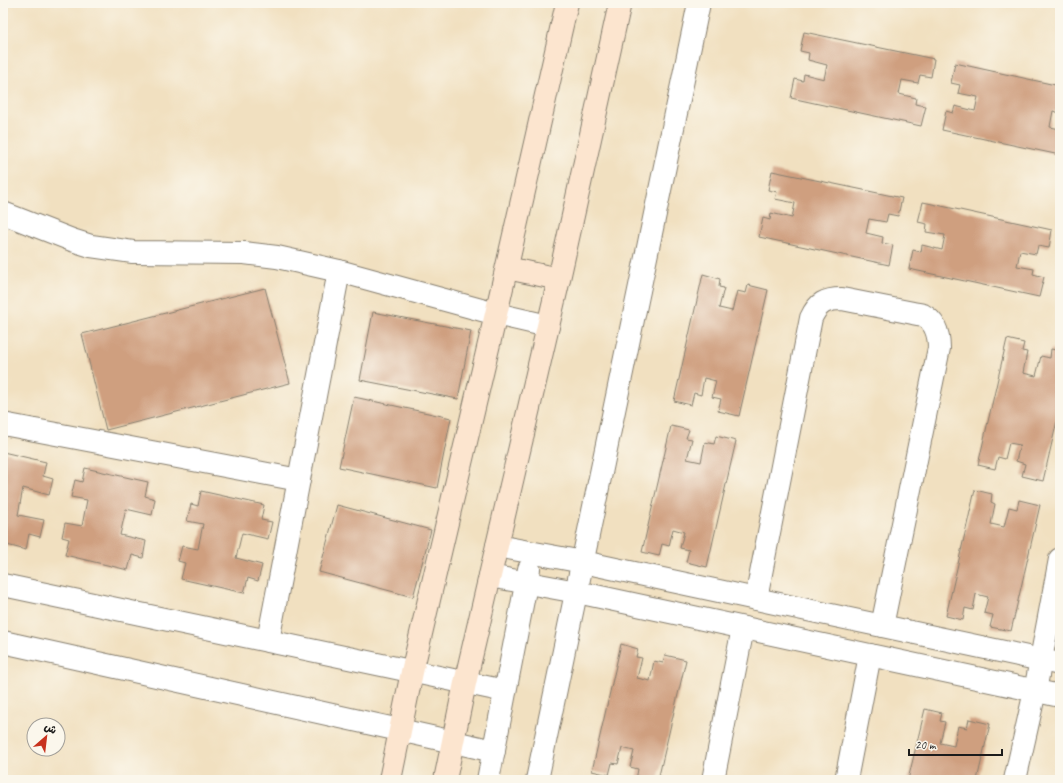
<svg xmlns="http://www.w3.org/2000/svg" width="1063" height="783" font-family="Caveat,'Playpen Sans Arabic',sans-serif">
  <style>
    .building { fill: #cf9f7f }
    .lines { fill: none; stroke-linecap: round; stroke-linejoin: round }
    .street-casing { stroke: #867e6e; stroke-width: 24 }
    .secondary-casing { stroke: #867e6e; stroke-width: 24 }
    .street { stroke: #fff; stroke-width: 22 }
    .secondary { stroke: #fce5cf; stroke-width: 22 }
  </style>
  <rect width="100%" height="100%" fill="#fbf7ec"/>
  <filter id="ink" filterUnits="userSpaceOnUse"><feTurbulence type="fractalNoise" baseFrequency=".025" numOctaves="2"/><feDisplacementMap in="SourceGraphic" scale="8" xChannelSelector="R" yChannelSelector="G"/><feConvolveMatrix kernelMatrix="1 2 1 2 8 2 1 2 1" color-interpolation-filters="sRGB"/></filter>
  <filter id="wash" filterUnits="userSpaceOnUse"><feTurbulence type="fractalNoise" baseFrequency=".012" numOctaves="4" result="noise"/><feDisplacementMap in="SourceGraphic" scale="16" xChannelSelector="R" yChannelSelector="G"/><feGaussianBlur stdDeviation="0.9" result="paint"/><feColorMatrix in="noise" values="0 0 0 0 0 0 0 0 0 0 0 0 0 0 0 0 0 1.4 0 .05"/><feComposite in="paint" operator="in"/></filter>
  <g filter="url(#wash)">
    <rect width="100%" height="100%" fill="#f1e0c0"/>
    <g id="blocks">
      <!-- building -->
      <g class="building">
        <path d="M 804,32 L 934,59 L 931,77 L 920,75 L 918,83 L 902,80 L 899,94 L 916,98 L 915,104 L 926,106 L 921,126 L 791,98 L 795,79 L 803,81 L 804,74 L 824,79 L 827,65 L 808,60 L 809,53 L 800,51 Z"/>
        <path d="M 955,63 L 1060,86 L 1060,113 L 1053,111 L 1050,127 L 1060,129 L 1060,155 L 942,130 L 946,111 L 953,113 L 955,106 L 975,111 L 978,97 L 958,93 L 960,85 L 951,83 Z"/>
        <path d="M 772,171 L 902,198 L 898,216 L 888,214 L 886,222 L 869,219 L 866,233 L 883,237 L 882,243 L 893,245 L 889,265 L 759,237 L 763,218 L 770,220 L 771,213 L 792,218 L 795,203 L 775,199 L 777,192 L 768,190 Z"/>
        <path d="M 923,202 L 1052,230 L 1049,248 L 1038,246 L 1036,254 L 1020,251 L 1017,266 L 1034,269 L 1033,274 L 1044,277 L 1039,297 L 909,269 L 913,250 L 921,252 L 922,245 L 942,250 L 945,235 L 926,232 L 927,224 L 918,222 Z"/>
        <path d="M 703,274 L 720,279 L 719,287 L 724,288 L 719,308 L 732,311 L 737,291 L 746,293 L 748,285 L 768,290 L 739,416 L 718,411 L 721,399 L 712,397 L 716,381 L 704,378 L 701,395 L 694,393 L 691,405 L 674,401 Z"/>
        <path d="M 265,288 L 290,383 L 106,430 L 82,334 Z"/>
        <path d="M 373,312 L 471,331 L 458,399 L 360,380 Z"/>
        <path d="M 1007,339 L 1024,343 L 1022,351 L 1027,352 L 1023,373 L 1036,376 L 1041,356 L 1050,358 L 1051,349 L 1060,351 L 1060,408 L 1043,481 L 1022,476 L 1025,464 L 1016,461 L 1020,445 L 1009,443 L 1005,459 L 998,457 L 995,469 L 978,465 Z"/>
        <path d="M 354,397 L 451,418 L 437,488 L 339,467 Z"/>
        <path d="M 671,426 L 689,430 L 686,438 L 692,439 L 687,459 L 701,462 L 705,442 L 714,444 L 716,436 L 736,441 L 707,567 L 686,562 L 689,550 L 680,548 L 684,532 L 673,529 L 669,546 L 662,544 L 659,556 L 642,552 Z"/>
        <path d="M 3,452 L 46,462 L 43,476 L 53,479 L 49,495 L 23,488 L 18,515 L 44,520 L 40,537 L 29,534 L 26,550 L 3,544 Z"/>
        <path d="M 85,468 L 148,482 L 145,496 L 155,499 L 152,515 L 126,509 L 120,535 L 146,541 L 143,558 L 132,555 L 128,570 L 65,555 L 69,539 L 62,537 L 65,523 L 82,526 L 87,500 L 71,497 L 75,480 L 82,482 Z"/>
        <path d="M 975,490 L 992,494 L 991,502 L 995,504 L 991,524 L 1004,527 L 1009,507 L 1017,509 L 1019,500 L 1040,505 L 1011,631 L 990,627 L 993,615 L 984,613 L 988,597 L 976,594 L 973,610 L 965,608 L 963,620 L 946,616 Z"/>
        <path d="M 201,491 L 264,505 L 261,520 L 272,522 L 268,539 L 242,533 L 236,558 L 262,565 L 258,581 L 248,578 L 244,593 L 181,579 L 185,563 L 178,561 L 182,546 L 198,549 L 203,524 L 187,521 L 191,504 L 198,506 Z"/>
        <path d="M 337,505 L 431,530 L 413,597 L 319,572 Z"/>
        <path d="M 621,644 L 638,649 L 636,657 L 642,658 L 637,678 L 650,681 L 654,661 L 663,663 L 665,655 L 686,660 L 658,780 L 636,780 L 638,769 L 630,767 L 634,751 L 622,748 L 618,764 L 612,763 L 609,775 L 592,771 Z"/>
        <path d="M 925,709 L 942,713 L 940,721 L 945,722 L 940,743 L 954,746 L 958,726 L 967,728 L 969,719 L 990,724 L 977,780 L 908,780 Z"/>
      </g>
    </g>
  </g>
  <g filter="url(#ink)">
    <use href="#blocks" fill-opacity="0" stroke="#867e6e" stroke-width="1"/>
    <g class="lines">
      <defs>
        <g id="street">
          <path d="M 3,213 L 72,240 L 91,246 L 133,252 L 244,253 L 277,257 L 339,271 L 496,314 L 548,326"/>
          <path d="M 3,424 L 299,480"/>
          <path d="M 497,546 L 583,562 L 1060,664"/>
          <path d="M 490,576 L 577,592 L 1060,696"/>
          <path d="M 3,585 L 505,691"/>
          <path d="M 756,599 L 811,318 C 818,303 825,299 842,299 L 913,313 C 916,314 920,314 923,315 C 936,322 939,335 939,348 L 882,626"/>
          <path d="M 268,641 L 339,271"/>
          <path d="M 3,642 L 494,751"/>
          <path d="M 488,780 L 529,569"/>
          <path d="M 537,780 L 699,3"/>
          <path d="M 713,780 L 743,628"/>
          <path d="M 846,780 L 870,655"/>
          <path d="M 1015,780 L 1035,691 L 1060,559"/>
        </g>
        <g id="secondary">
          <path d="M 507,268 L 559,279"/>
          <path d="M 390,780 L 412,672 L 496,314 L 567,3"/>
          <path d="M 445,780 L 465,683 L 559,279 L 620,3"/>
        </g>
      </defs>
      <!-- street casing -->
      <use href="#street" class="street-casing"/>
      <!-- secondary casing -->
      <use href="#secondary" class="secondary-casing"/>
      <!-- street -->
      <use href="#street" class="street"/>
      <!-- secondary -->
      <use href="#secondary" class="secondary"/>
    </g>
  </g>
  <!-- margin -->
  <rect width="1063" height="783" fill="none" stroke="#fbf7ec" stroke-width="16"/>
  <!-- north arrow -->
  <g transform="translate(46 737) rotate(28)"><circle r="19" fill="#fbf7ec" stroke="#a29f99"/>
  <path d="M0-3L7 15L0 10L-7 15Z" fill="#c8321e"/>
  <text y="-6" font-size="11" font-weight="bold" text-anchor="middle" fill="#1c1c1c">ش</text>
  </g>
  <!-- scale -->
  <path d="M909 749v6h93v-6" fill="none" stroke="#1c1c1c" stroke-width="2"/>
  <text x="915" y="749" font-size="12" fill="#1c1c1c" stroke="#fbf7ec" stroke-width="3" paint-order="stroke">20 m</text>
</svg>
